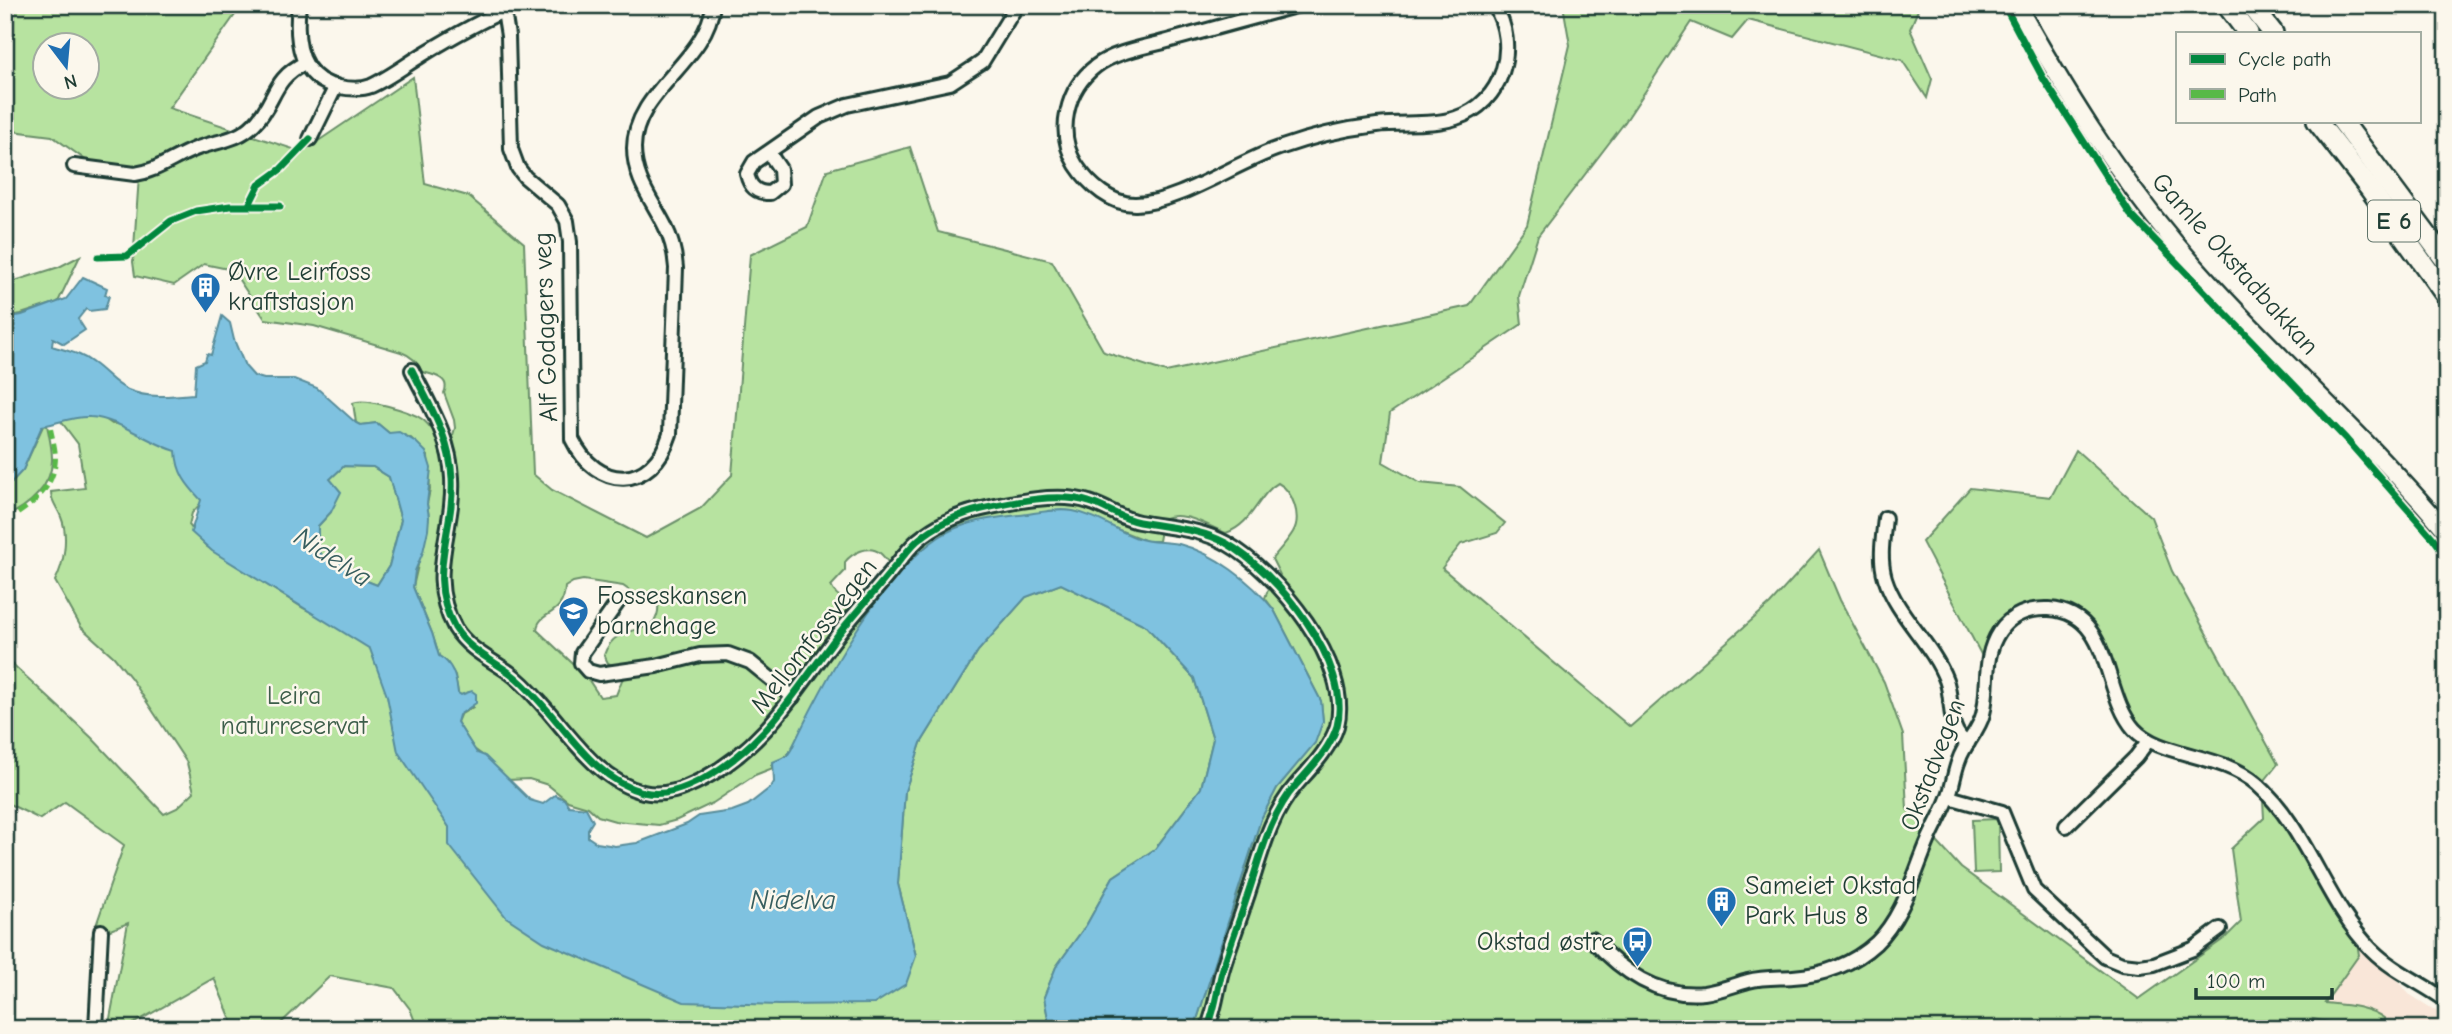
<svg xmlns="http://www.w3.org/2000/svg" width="2452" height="1034" font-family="'Comic Neue',sans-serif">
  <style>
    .built { fill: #f9e6d8 }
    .green { fill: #b7e3a0; stroke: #6b906a; stroke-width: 2; fill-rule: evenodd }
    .water { fill: #7fc2e0; stroke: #598d9b; stroke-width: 2; fill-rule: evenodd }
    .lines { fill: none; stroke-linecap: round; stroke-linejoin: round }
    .minor-casing { stroke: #1f3d34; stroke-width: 18 }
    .major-casing { stroke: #1f3d34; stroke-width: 21 }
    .highway-casing { stroke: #1f3d34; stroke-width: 24 }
    .minor { stroke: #fbf7ec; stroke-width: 12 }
    .major { stroke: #fbf7ec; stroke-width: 16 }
    .highway { stroke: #fbf7ec; stroke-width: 19 }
    .quiet { stroke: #58b947; stroke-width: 5; stroke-dasharray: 10 5; stroke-linecap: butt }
    .cycleway-casing { stroke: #fbf7ec; stroke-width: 11 }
    .cycleway { stroke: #00873e; stroke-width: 7 }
    .labels { text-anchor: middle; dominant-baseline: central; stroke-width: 5; stroke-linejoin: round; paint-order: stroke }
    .shield { fill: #fbf7ec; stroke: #61756b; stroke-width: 2 }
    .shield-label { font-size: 24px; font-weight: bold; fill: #1f3d34 }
    .street-label { font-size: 26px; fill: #1f3d34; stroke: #fbf7ec }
    .poi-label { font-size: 26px; fill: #1f3d34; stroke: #fbf7ec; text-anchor: start }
    .park-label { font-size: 26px; fill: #3d5e4a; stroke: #fbf7ec }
    .water-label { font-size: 28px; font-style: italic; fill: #375e5f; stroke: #fbf7ec }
  </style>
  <rect width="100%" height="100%" fill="#fbf7ec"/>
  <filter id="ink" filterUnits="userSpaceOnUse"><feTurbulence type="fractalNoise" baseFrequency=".0143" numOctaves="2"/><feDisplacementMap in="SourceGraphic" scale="14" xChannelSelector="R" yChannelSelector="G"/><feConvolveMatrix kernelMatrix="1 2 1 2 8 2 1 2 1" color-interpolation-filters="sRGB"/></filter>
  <g filter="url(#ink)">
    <!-- built -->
    <path class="built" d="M 2356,935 L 2409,994 L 2447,1018 L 2447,1029 L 2317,1029 L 2312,1020 L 2358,955 Z"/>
    <!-- green -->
    <g class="green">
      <path d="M 5,5 L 242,5 L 169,108 L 302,152 L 413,77 L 425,184 L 468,196 L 524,243 L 533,474 L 552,490 L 646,538 L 701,508 L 732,475 L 750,255 L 807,227 L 827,170 L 910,147 L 938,232 L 1052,261 L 1104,352 L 1166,372 L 1469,306 L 1527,225 L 1570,45 L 1563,5 L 1920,5 L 1910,29 L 1932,79 L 1927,98 L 1902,60 L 1748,20 L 1732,39 L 1691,22 L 1625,122 L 1538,236 L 1519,296 L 1522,324 L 1390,413 L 1383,462 L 1420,483 L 1460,487 L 1505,523 L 1497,533 L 1461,544 L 1442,568 L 1630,727 L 1770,604 L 1819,550 L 1840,600 L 1884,682 L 1903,735 L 1907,809 L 1961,868 L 2139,999 L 2225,938 L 2241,922 L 2231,849 L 2264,818 L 2262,784 L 2150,744 L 2128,718 L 2087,623 L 2059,608 L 2008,624 L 1985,662 L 1922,542 L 1970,488 L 2051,497 L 2076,450 L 2151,517 L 2172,571 L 2278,764 L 2262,784 L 2356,935 L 2359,955 L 2325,1003 C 2346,1005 2367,1006 2384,1018 L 2385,1029 L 2366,1029 L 2365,1025 L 2344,1029 L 2327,1029 L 2329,1022 L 2313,1019 L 2317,1029 L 1194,1029 L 1261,819 L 1277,788 L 1289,774 L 1323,721 L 1321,701 L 1274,610 L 1265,598 L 1267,592 L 1280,575 L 1272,559 C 1279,550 1287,542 1293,532 C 1302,517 1293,491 1278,483 C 1258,494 1253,524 1226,533 C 1208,526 1182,509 1163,519 L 1159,541 L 1147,541 L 1071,511 L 907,565 L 899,575 C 892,569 887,559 880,553 C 869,544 852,553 845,562 L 845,571 L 831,586 C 836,600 859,605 872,608 L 845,649 L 791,750 L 787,755 L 772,765 L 773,768 L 755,775 L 713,803 L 677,820 L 659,825 L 615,821 L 598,816 L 588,807 L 568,801 L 548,785 L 529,779 L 507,780 L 485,757 L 474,749 L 457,722 L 460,715 L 473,707 L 469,692 L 461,695 L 458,693 L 455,675 L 447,662 L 439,656 L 432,633 L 413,587 L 429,517 L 427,504 L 430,490 L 428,456 L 411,438 L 399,433 L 389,433 L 377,423 L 360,425 L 356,423 L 353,403 C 364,397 410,411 422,419 C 428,423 432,431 438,435 C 443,438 448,438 453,435 L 455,428 L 454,420 L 444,393 C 451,378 434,375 422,372 C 418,362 412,356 401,352 L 314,326 L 265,319 L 235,274 L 228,269 L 204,264 L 174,285 L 135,276 L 133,262 L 139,176 L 90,163 L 52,136 L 5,130 L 5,29 L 9,25 ZM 46,46 L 88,46 L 88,88 L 46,88 ZM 583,580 L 623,586 L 636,595 L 650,592 L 658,599 C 663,646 618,614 604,655 L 608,663 L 620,669 L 622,680 L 616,695 L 600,697 L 586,676 L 537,630 C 538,611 564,617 565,587 L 573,582 Z"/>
      <path d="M 80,256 L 58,302 L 21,314 L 5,317 L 5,284 L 59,267 Z"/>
      <path d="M 99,415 L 112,424 L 129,423 L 177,446 L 203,501 L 192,513 L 189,525 L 206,546 L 223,557 L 303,608 L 370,643 L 388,696 L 406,763 L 430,795 L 449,827 L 449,836 L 704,997 L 732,1003 L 751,1004 L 916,956 L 898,884 L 905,791 L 921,743 L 978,651 L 1026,597 L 1061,584 L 1145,625 L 1194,678 L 1213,739 L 1201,788 L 1155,849 L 1113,877 L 1087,924 L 1056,967 L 1044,997 L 1050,1029 L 418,1029 L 410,1009 L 394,988 L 330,976 L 279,1025 L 267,1029 L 235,1029 L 214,978 L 124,1029 L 108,1029 L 128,923 L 92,937 L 124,845 L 65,802 L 40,819 L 5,802 L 5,657 L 92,738 L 164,814 L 177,808 L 194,792 L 187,763 L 131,678 L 114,657 L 81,627 L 55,581 C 64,564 69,536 61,517 C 58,508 51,502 51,492 L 85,488 L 78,444 L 57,416 Z"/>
      <path d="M 47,425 C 49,436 52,447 52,458 C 53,486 28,507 5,517 L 5,489 L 23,470 L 43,426 Z"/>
      <path d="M 344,466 L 373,467 L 389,477 L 401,520 L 389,566 L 377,585 L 359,578 L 344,560 L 336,564 L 318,552 L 318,526 L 331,512 L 330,479 Z"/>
      <path d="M 1998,819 L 1999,872 L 1974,873 L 1972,820 Z"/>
    </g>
    <!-- water -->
    <path class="water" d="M 83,277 L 107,288 L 105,295 L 109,296 L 105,309 L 89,311 L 86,309 L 78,319 L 85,330 L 64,344 L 53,338 L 52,346 C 67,351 81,353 93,363 C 106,372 114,384 128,390 C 149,399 173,396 194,394 L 196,365 L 205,361 L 207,354 L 211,355 L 222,316 L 230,323 L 234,340 L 245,366 L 254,376 L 264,379 L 294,379 L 317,388 L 356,423 L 360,425 L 377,423 L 389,433 L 399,432 L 416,442 L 426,452 L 431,468 L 427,504 L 429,517 L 428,530 L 423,552 L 415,571 L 413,587 L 432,633 L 439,656 C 453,664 456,677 458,693 L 461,695 L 472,691 L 476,694 L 476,703 L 459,715 L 457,722 L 477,753 L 485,756 L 530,800 L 543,804 L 555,795 L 564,799 L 569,806 L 586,808 L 593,821 L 588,829 L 588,837 L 597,843 L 615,846 L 637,843 L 687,824 L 699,816 L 732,811 L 748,805 L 771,787 L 774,782 L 773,762 L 787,756 L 791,750 C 822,685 878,578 939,537 C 963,521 992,518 1020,515 C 1037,513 1056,508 1073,511 C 1096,515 1115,530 1137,538 C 1150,543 1165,541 1179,544 C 1214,553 1251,581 1274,610 L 1321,701 L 1323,721 L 1315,743 L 1277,788 L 1261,819 L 1194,1029 L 1050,1029 L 1044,997 L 1056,967 L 1087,924 L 1113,877 L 1155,849 L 1201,788 L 1213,739 L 1194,678 L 1145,625 L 1061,584 L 1026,597 L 978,651 L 921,743 L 905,791 L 898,884 L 916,956 L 906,984 L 874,1004 L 779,1005 L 684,1002 L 544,942 L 506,917 L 449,845 L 449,827 L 398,752 L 387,696 L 370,649 L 212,551 L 191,532 L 201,500 C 186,484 177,473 176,451 C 149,443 117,418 90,417 C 76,416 60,422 47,425 L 42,426 L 23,470 L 5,489 L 5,318 L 22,315 L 66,299 ZM 344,466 L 373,467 L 389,477 L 401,520 L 389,566 L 377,585 L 359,578 L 344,560 L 336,564 L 318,552 L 318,526 L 331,512 L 341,492 L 330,479 Z"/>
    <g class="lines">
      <defs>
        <g id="minor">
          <path d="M 299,5 C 295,39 299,80 339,87 C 350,89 361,90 371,86 C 389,78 406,65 422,55 C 453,36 484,19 517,5"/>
          <path d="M 1299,5 C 1256,17 1214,28 1171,40 C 1147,47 1116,51 1096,66 C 1066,89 1056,133 1076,165 C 1089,185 1112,205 1136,204 C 1178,203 1237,162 1279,148 C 1310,137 1344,129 1377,125 C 1403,122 1431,126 1456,118 C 1503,103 1520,46 1494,5"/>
          <path d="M 504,11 L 508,36 L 511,149 L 518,168 L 525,177 L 558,205 L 567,221 L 570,242 L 572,439 C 597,491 652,492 670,434 L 676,268 C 675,253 672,240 665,226 C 652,200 634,179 634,148 C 634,91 707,61 713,5"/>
          <path d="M 310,139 L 336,86"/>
          <path d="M 769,153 L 780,169 L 781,184 L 770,193 C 756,193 750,187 747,174 L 754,162 L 819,117 L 847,105 L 950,83 L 982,62 L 1017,5"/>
          <path d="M 74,166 L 135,174 C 157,171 174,157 195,149 C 215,141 238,141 254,124 C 276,103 271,79 305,63"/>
          <path d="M 412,370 C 429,405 450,437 452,478 C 455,532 425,575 455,628 C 468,649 490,659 510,673 C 525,684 536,698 548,711 C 574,741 602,782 643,792 C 664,797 684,789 703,779 C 766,745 795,691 837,636 C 853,615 872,595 889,574 C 898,563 907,550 918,540 C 936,525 960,514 982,509 C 1013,502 1059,492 1089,502 C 1106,507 1122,519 1139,522 C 1170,528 1198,528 1226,543 C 1277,572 1353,664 1337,726 C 1330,749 1311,768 1296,785 C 1268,817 1260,860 1246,900 C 1239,922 1230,945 1223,968 C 1217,988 1216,1009 1207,1029"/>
          <path d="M 1885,518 C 1883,538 1879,558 1885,578 C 1897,616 1932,643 1946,680 C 1954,700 1946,732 1968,743"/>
          <path d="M 618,602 L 582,653 L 581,663 L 588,671 L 599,674 L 656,666 L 700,655 L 728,654 L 750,662 L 793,697"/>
          <path d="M 1949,797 L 2002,812 L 2034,890 L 2105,957 L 2122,964 L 2140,966 L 2154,964 L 2193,949 L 2220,929"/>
          <path d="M 2066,826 L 2136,757 L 2148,741"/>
          <path d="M 1592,939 C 1621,971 1658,998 1704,993 C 1719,991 1734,985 1748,981 C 1763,977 1778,978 1793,977 C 1824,975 1853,964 1876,943 C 1904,916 1914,873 1929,839 C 1935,825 1943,812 1948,798 C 1953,786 1954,772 1959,760 C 1964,744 1979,731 1983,714 C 1990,686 1982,658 1999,632 C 2010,615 2029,608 2049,609 C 2113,613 2102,693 2134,729 C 2159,757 2222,753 2257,784 C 2308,829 2324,902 2372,950 C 2393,971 2422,983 2447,1001"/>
          <path d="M 96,1029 L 101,931"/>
        </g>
        <path id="major" d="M 2017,5 C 2064,89 2114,170 2175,243 C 2260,344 2362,430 2447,532"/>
        <g id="highway">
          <path d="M 2227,5 L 2248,33"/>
          <path d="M 2251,5 L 2273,33"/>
          <path d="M 2317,121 L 2370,189 L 2447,297"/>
          <path d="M 2342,121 L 2447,262"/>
        </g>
      </defs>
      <!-- minor casing -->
      <use href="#minor" class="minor-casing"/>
      <!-- major casing -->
      <use href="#major" class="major-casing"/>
      <!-- highway casing -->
      <use href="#highway" class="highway-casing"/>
      <!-- minor -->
      <use href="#minor" class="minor"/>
      <!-- major -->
      <use href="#major" class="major"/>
      <!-- highway -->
      <use href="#highway" class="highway"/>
      <!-- quiet -->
      <path class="quiet" d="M 5,521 C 27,509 52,491 55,464 C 57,452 52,438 50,426"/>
      <defs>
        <g id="cycleway">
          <path d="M 2004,5 L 2043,78 L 2130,214 L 2346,439 L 2433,538 L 2447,557"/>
          <path d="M 249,205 L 259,185 L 281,169 L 310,139"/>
          <path d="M 98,257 L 127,256 L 171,221 L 196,211 L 230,206 L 280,206"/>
          <path d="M 412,370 C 429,405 450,437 452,478 C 455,532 425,575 455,628 C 468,649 490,659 510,673 C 525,684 536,698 548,711 C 574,741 602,782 643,792 C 664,797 684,789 703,779 C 766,745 795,691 837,636 C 853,615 872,595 889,574 C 898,563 907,550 918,540 C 936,525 960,514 982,509 C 1013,502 1059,492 1089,502 C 1106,507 1122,519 1139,522 C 1170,528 1198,528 1226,543 C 1277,572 1353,664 1337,726 C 1330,749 1311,768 1296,785 C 1268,817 1260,860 1246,900 C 1239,922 1230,945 1223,968 C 1217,988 1216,1009 1207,1029"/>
        </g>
      </defs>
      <!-- cycleway casing -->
      <use href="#cycleway" class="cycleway-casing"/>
      <!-- cycleway -->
      <use href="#cycleway" class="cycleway"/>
    </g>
  </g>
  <!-- icons -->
  <defs>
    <symbol id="building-pin" viewBox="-11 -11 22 30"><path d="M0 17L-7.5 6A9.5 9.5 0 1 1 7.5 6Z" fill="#1f6fb2" stroke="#fbf7ec"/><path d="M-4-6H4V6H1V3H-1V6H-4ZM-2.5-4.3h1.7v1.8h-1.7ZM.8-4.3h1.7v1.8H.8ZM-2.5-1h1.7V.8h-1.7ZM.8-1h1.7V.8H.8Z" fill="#fff"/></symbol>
    <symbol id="school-pin" viewBox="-11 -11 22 30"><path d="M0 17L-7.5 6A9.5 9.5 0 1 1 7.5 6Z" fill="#1f6fb2" stroke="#fbf7ec"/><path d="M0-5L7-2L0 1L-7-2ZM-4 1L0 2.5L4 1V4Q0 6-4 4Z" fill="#fff"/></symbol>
    <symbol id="bus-pin" viewBox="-11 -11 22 30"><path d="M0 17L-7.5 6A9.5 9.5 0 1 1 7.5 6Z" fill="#1f6fb2" stroke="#fbf7ec"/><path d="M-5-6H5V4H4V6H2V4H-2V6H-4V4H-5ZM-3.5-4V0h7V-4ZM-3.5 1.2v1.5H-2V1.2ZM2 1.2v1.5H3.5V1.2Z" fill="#fff"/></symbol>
  </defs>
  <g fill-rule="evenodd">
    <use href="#building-pin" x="188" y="270" width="35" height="47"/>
    <use href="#school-pin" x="556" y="594" width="35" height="47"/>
    <use href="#building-pin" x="1704" y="884" width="35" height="47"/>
    <use href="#bus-pin" x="1620" y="924" width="35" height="47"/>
  </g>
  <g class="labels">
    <!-- shield labels -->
    <rect class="shield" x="2368" y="200.5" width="52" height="41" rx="5"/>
    <g class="shield-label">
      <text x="2394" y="221">E 6</text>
    </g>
    <!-- street labels -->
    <g class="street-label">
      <text transform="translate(2235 264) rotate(48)">Gamle Okstadbakkan</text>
      <text transform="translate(546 327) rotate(-92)">Alf Godagers veg</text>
      <text transform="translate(814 636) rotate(-52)">Mellomfossvegen</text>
      <text transform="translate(1933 765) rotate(-69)">Okstadvegen</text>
    </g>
    <!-- poi labels -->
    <g class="poi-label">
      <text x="228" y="272">Øvre Leirfoss<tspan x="228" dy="30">kraftstasjon</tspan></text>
      <text x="597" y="596">Fosseskansen<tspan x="597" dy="30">barnehage</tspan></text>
      <text x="1745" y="886">Sameiet Okstad<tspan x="1745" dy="30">Park Hus 8</tspan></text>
      <text x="1614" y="942" text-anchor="end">Okstad østre</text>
    </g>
    <!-- park labels -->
    <g class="park-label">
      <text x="294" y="696">Leira<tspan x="294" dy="30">naturreservat</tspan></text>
    </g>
    <!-- water labels -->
    <g class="water-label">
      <text transform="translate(333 557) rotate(33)">Nidelva</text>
      <text x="793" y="900">Nidelva</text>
    </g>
  </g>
  <!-- margin -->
  <rect width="2452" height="1034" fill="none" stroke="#fbf7ec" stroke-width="28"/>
  <rect x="14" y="14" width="2424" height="1006" fill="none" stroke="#1f3d34" stroke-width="2.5" filter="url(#ink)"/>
  <!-- legend -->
  <rect x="2176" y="32" width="245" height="91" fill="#fbf7ec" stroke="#a3ada2" stroke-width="2"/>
  <rect x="2190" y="54" width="35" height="10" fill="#00873e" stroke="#a3ada2" stroke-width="2"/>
  <text x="2238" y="66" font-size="21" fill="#1f3d34">Cycle path</text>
  <rect x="2190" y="89" width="35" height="10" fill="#58b947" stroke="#a3ada2" stroke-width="2"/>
  <text x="2238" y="102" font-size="21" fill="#1f3d34">Path</text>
  <!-- north arrow -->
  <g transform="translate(66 66) rotate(164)"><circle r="33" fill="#fbf7ec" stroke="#a3ada2" stroke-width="2"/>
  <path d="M0-5L12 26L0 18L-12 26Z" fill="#1f6fb2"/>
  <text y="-10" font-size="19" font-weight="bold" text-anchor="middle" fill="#1f3d34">N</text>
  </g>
  <!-- scale -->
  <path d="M2196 988v10h136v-10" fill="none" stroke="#1f3d34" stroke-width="3.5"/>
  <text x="2207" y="988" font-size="21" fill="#1f3d34" stroke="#fbf7ec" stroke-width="5" paint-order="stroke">100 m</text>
</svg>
